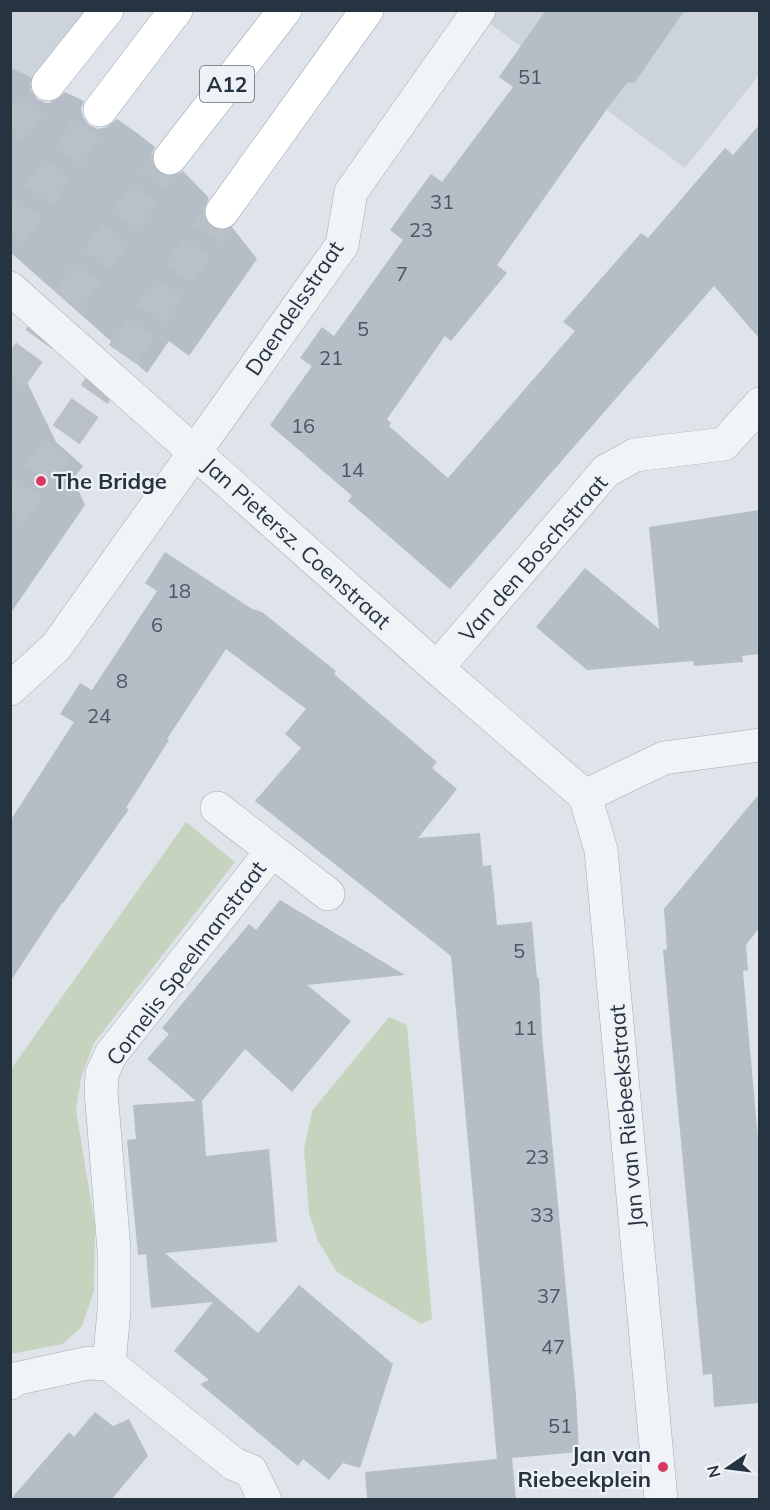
<svg xmlns="http://www.w3.org/2000/svg" width="770" height="1510" font-family="Mulish,sans-serif">
  <style>
    .built { fill: #ccd3db }
    .green { fill: #c6d4bf }
    .building { fill: #b5bdc6 }
    .lines { fill: none; stroke-linecap: round; stroke-linejoin: round }
    .major-tunnel { stroke: #b9c1c7; stroke-width: 33; stroke-dasharray: 33 16; stroke-linecap: butt }
    .minor-casing { stroke: #a3abb3; stroke-width: 34 }
    .major-casing { stroke: #9da9b6; stroke-width: 34 }
    .minor { stroke: #f1f4f7; stroke-width: 33 }
    .major { stroke: #fff; stroke-width: 33 }
    .poi-dot { fill: #d93960; stroke: #eef2f6; stroke-width: 2 }
    .labels { text-anchor: middle; dominant-baseline: central; stroke-width: 4.5; stroke-linejoin: round; paint-order: stroke }
    .number-label { font-size: 20px; fill: #4a5662 }
    .shield { fill: #eef2f6; stroke: #626c77; stroke-width: 1.5 }
    .shield-label { font-size: 21px; font-weight: bold; fill: #263341 }
    .street-label { font-size: 22px; fill: #263341; stroke: #eef2f6 }
    .poi-label { font-size: 22px; font-weight: bold; fill: #263341; stroke: #eef2f6; text-anchor: start }
  </style>
  <rect width="100%" height="100%" fill="#dee4e9"/>
  <!-- built -->
  <g class="built">
    <path d="M 480,10 L 759,11 L 759,75 L 685,168 L 477,14 Z"/>
    <path d="M 11,11 L 109,11 L 11,132 Z"/>
  </g>
  <!-- green -->
  <g class="green">
    <path d="M 186,822 L 235,862 L 94,1043 L 81,1078 L 76,1110 L 95,1225 L 94,1291 L 82,1326 L 63,1344 L 11,1354 L 11,1069 Z"/>
    <path d="M 389,1017 L 407,1025 L 432,1319 L 421,1324 L 337,1272 L 318,1241 L 309,1213 L 304,1149 L 312,1111 Z"/>
  </g>
  <!-- building -->
  <g class="building">
    <path d="M 546,10 L 685,10 L 635,82 L 627,83 L 607,109 L 497,265 L 507,273 L 451,341 L 445,336 L 387,419 L 391,423 L 389,426 L 448,478 L 575,331 L 563,322 L 641,233 L 648,238 L 725,148 L 733,155 L 759,125 L 759,338 L 714,286 L 450,589 L 348,501 L 352,496 L 270,425 L 312,366 L 300,358 L 322,327 L 334,336 L 403,240 L 390,230 L 411,201 L 431,174 L 442,182 L 513,87 L 499,77 Z"/>
    <path d="M 10,68 L 31,77 L 30,90 L 37,99 L 46,103 L 54,102 L 65,92 L 84,101 L 81,108 L 83,117 L 89,125 L 98,129 L 107,127 L 117,119 L 137,133 L 155,147 L 151,156 L 153,166 L 158,172 L 168,177 L 177,176 L 183,171 L 209,198 L 203,211 L 205,220 L 211,227 L 221,231 L 232,227 L 257,259 L 189,356 L 169,341 L 147,373 L 10,252 Z"/>
    <path d="M 10,347 L 56,442 L 83,466 L 73,479 L 85,505 L 10,614 Z"/>
    <path d="M 759,510 L 759,654 L 742,656 L 743,662 L 719,664 L 694,666 L 693,661 L 587,670 L 536,627 L 585,568 L 659,629 L 649,527 Z"/>
    <path d="M 165,552 L 252,609 L 262,612 L 307,648 L 336,671 L 334,674 L 437,762 L 432,768 L 457,789 L 418,838 L 480,833 L 483,866 L 491,865 L 497,925 L 532,922 L 537,978 L 539,978 L 542,1035 L 576,1395 L 579,1452 L 512,1458 L 516,1500 L 367,1500 L 365,1472 L 497,1459 L 451,956 L 255,801 L 301,748 L 285,734 L 306,709 L 226,649 L 167,739 L 169,740 L 126,808 L 129,809 L 63,903 L 62,903 L 10,982 L 10,821 L 74,722 L 60,714 L 80,683 L 92,690 L 157,591 L 145,583 Z"/>
    <path d="M 759,794 L 759,928 L 746,945 L 748,970 L 743,971 L 759,1150 L 759,1403 L 714,1407 L 712,1374 L 703,1375 L 663,950 L 667,949 L 664,909 Z"/>
    <path d="M 280,900 L 405,975 L 307,985 L 351,1021 L 292,1092 L 245,1049 L 202,1101 L 206,1156 L 269,1149 L 277,1242 L 165,1253 L 258,1333 L 299,1285 L 393,1364 L 360,1468 L 343,1463 L 329,1480 L 303,1459 L 298,1466 L 200,1384 L 209,1380 L 174,1351 L 213,1302 L 151,1308 L 146,1254 L 138,1255 L 127,1140 L 136,1139 L 133,1105 L 196,1101 L 147,1059 L 169,1034 L 162,1028 L 206,975 L 249,924 L 256,930 Z"/>
    <path d="M 95,1412 L 113,1426 L 129,1419 L 148,1456 L 111,1500 L 10,1500 L 69,1432 L 74,1437 Z"/>
  </g>
  <g class="lines">
    <!-- major-tunnel -->
    <g class="major-tunnel">
      <path d="M 10,131 L 48,84"/>
      <path d="M 10,235 L 100,110"/>
      <path d="M 10,379 L 170,158"/>
      <path d="M 10,515 L 222,212"/>
    </g>
    <defs>
      <g id="minor">
        <path d="M 10,288 L 437,668 L 585,796"/>
        <path d="M 437,668 L 606,471 L 635,455 L 724,444 L 760,404"/>
        <path d="M 10,689 L 56,647 L 342,245 L 351,192 L 479,10"/>
        <path d="M 585,796 L 601,850 L 661,1500"/>
        <path d="M 585,796 L 664,758 L 760,745"/>
        <path d="M 217,808 L 328,894"/>
        <path d="M 109,1364 L 114,1311 L 114,1250 L 101,1091 L 102,1074 L 111,1054 L 272,851"/>
        <path d="M 10,1383 L 15,1379 L 88,1363 L 109,1364 L 234,1464 L 251,1471 L 265,1500"/>
      </g>
      <g id="major">
        <path d="M 48,84 L 107,10"/>
        <path d="M 100,110 L 176,10"/>
        <path d="M 170,158 L 285,10"/>
        <path d="M 222,212 L 367,10"/>
      </g>
    </defs>
    <!-- minor casing -->
    <use href="#minor" class="minor-casing"/>
    <!-- major casing -->
    <use href="#major" class="major-casing"/>
    <!-- minor -->
    <use href="#minor" class="minor"/>
    <!-- major -->
    <use href="#major" class="major"/>
  </g>
  <!-- markers -->
  <g class="poi-dot">
    <circle cx="41" cy="481" r="6"/>
    <circle cx="663" cy="1467" r="6"/>
  </g>
  <g class="labels">
    <!-- number labels -->
    <g class="number-label">
      <text x="530" y="76">51</text>
      <text x="442" y="201">31</text>
      <text x="421" y="229">23</text>
      <text x="402" y="273">7</text>
      <text x="363" y="328">5</text>
      <text x="331" y="357">21</text>
      <text x="303" y="425">16</text>
      <text x="352" y="469">14</text>
      <text x="179" y="590">18</text>
      <text x="157" y="624">6</text>
      <text x="122" y="680">8</text>
      <text x="99" y="715">24</text>
      <text x="519" y="950">5</text>
      <text x="525" y="1027">11</text>
      <text x="537" y="1156">23</text>
      <text x="542" y="1214">33</text>
      <text x="549" y="1295">37</text>
      <text x="553" y="1346">47</text>
      <text x="560" y="1425">51</text>
    </g>
    <!-- shield labels -->
    <rect class="shield" x="200" y="66" width="54" height="36" rx="4.5"/>
    <g class="shield-label">
      <text x="227" y="84">A12</text>
    </g>
    <!-- street labels -->
    <g class="street-label">
      <text transform="translate(294 308) rotate(-56)">Daendelsstraat</text>
      <text transform="translate(297 543) rotate(42)">Jan Pietersz. Coenstraat</text>
      <text transform="translate(533 558) rotate(-49)">Van den Boschstraat</text>
      <text transform="translate(186 963) rotate(-53)">Cornelis Speelmanstraat</text>
      <text transform="translate(626 1116) rotate(-95)">Jan van Riebeekstraat</text>
    </g>
    <!-- poi labels -->
    <g class="poi-label">
      <text x="53" y="481">The Bridge</text>
      <text x="651" y="1454" text-anchor="end">Jan van<tspan x="651" dy="25">Riebeekplein</tspan></text>
    </g>
  </g>
  <!-- border -->
  <rect width="770" height="1510" fill="none" stroke="#263341" stroke-width="24"/>
  <!-- north arrow -->
  <g transform="translate(728 1468) rotate(256)" stroke="#eef2f6" stroke-width="4.5" paint-order="stroke">
  <path d="M0-4.5L10 22L0 15L-10 22Z" fill="#263341"/>
  <text y="-9" font-size="16" font-weight="bold" text-anchor="middle" fill="#263341">N</text>
  </g>
</svg>
